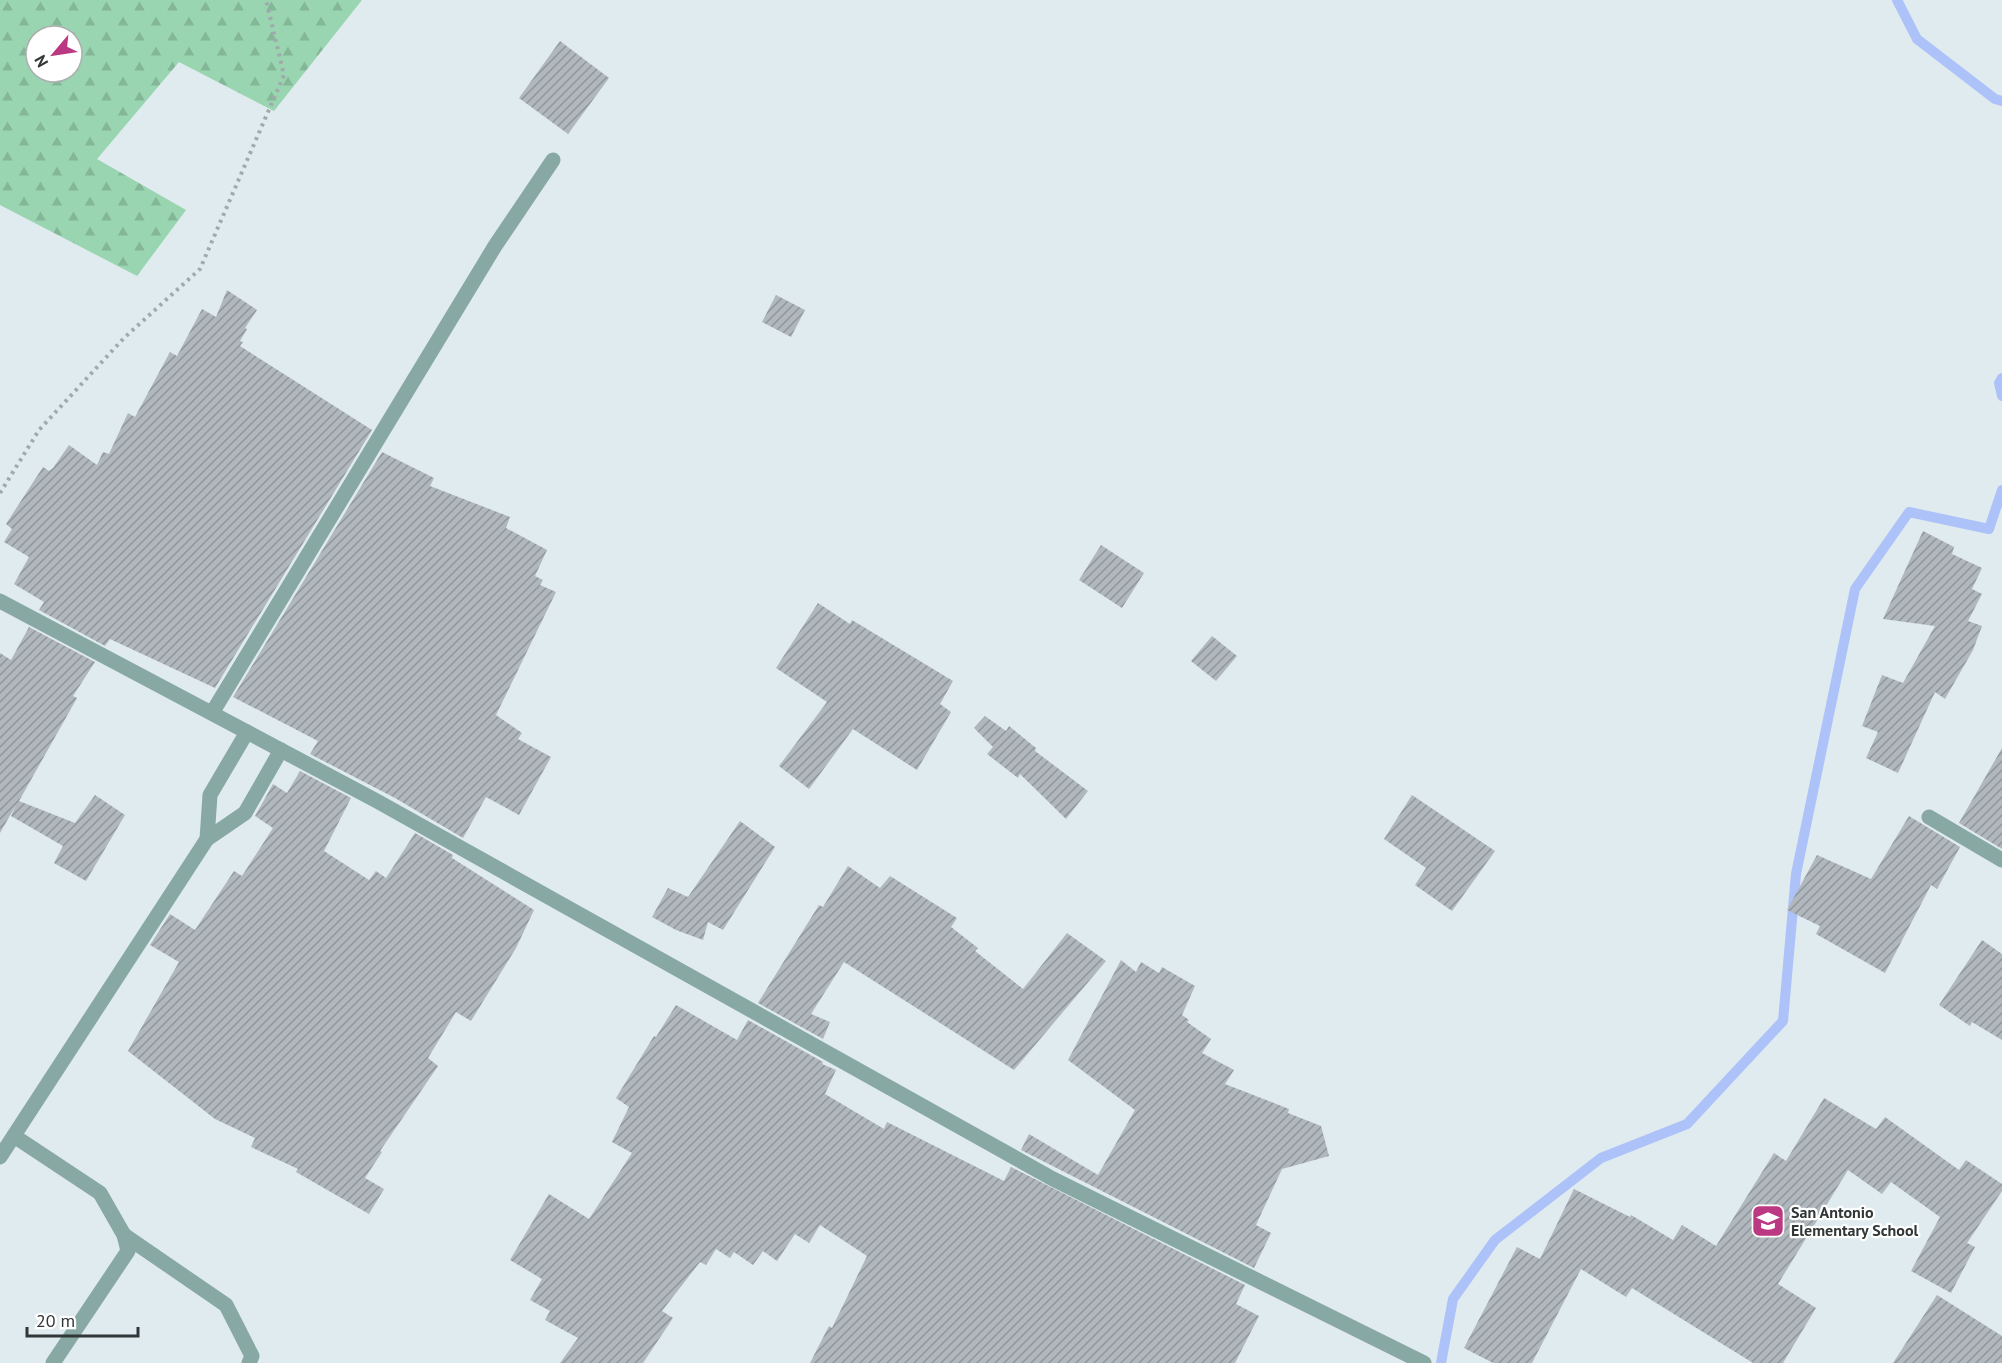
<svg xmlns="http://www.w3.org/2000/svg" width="2002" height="1363" font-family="'PT Sans',sans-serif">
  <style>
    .forest { fill: url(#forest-firs); fill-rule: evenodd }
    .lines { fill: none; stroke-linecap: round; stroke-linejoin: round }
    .stream { stroke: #acc2f9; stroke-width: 10 }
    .building { fill: url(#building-hatch) }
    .path { stroke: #a0aaac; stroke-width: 4; stroke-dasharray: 3 4.5; stroke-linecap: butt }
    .minor { stroke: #88a8a3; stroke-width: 15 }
    .labels { text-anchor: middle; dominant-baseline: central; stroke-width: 4.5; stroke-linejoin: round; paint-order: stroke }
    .poi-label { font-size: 16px; font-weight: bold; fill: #313637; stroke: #fff; text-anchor: start }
  </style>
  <defs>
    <pattern id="forest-firs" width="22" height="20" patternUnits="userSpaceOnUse" patternTransform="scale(1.5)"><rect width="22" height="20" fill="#99d5b0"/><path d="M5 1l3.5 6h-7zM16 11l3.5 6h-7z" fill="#84b798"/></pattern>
    <pattern id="building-hatch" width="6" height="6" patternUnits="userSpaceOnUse" patternTransform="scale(1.5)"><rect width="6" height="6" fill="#b0b8be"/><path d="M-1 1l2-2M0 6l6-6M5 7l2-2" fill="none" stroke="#90969b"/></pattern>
  </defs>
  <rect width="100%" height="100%" fill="#dfebee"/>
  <!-- forest -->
  <path class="forest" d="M 0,0 L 362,0 L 274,111 L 179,62 L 97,159 L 186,210 L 137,276 L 0,205 ZM 36,36 L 72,36 L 72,72 L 36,72 Z"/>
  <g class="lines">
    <!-- stream -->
    <g class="stream">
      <path d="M 1897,0 L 1917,39 L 1995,99 L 2002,101"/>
      <path d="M 2002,378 L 1999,383 L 2002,396"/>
      <path d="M 1441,1363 L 1453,1299 L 1495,1240 L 1601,1158 L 1687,1124 L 1783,1021 L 1796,874 L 1855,589 L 1909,512 L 1989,529 L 2002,490"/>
    </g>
  </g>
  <!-- building -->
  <g class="building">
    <path d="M 560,41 L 609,78 L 568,134 L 519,98 Z"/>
    <path d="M 227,290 L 257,310 L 245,328 L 247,329 L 240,341 L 243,342 L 240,346 L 372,430 L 215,688 L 110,639 L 105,646 L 39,610 L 44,602 L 14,584 L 29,557 L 4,542 L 12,529 L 6,524 L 43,467 L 49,471 L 53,468 L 69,445 L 97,465 L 103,452 L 109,454 L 128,413 L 135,417 L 170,352 L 177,356 L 202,309 L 216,317 Z"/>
    <path d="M 776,295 L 805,310 L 791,337 L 762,322 Z"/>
    <path d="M 382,452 L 434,478 L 430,486 L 510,517 L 506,528 L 547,550 L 535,576 L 543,580 L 540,585 L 556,592 L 496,715 L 522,733 L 518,739 L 551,757 L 519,815 L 486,797 L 463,838 L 395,798 L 310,754 L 318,741 L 233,697 Z"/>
    <path d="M 1923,531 L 1954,547 L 1952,554 L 1982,568 L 1972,589 L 1982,594 L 1968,621 L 1982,626 L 1973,650 L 1945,699 L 1935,692 L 1898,773 L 1866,758 L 1878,732 L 1862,726 L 1882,675 L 1903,683 L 1935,626 L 1883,619 Z"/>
    <path d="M 1101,545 L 1144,573 L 1122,608 L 1079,580 Z"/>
    <path d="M 818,603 L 850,624 L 852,620 L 953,681 L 940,704 L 951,712 L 917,770 L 853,729 L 809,789 L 779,766 L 827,702 L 776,668 Z"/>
    <path d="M 29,627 L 95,662 L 73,696 L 77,698 L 19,801 L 75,823 L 95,795 L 125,815 L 86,881 L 54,863 L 63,846 L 11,816 L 16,805 L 0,833 L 0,653 L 11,660 Z"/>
    <path d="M 1212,636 L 1237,656 L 1216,681 L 1191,661 Z"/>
    <path d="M 985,716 L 1006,731 L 1009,726 L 1036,748 L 1035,751 L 1088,791 L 1066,819 L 1020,774 L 1018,778 L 987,754 L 993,747 L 974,728 Z"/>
    <path d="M 2002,748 L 2002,849 L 1959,823 Z"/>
    <path d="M 300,771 L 351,798 L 324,851 L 369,880 L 376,871 L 386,878 L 415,833 L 453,855 L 452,858 L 534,910 L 516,948 L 471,1021 L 456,1012 L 428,1058 L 438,1066 L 380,1151 L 382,1152 L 365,1178 L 384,1189 L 369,1214 L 296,1172 L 298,1169 L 251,1147 L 255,1138 L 215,1119 L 128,1051 L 179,962 L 150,945 L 170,914 L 195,930 L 234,871 L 242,876 L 273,828 L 255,816 L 273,784 L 287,793 Z"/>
    <path d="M 1412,795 L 1495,851 L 1452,911 L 1415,885 L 1426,868 L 1384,839 Z"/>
    <path d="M 1909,816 L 1960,847 L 1937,889 L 1931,885 L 1885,973 L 1816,934 L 1820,926 L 1787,910 L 1817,855 L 1871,879 Z"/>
    <path d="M 740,821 L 775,847 L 723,930 L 708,922 L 703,940 L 676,930 L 652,917 L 668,888 L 688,897 Z"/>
    <path d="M 848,866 L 880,888 L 890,876 L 957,918 L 951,927 L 978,948 L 975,951 L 1023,989 L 1067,933 L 1106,961 L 1014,1070 L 844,962 L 811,1014 L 830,1022 L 823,1039 L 758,1003 L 819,905 L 823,907 Z"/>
    <path d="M 1982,940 L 2002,954 L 2002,1040 L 1972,1022 L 1970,1026 L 1939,1005 Z"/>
    <path d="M 1121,960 L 1136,972 L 1141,962 L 1159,973 L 1162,967 L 1195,986 L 1182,1015 L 1189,1020 L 1187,1022 L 1211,1039 L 1202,1053 L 1234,1070 L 1225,1084 L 1289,1109 L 1288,1113 L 1321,1126 L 1329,1156 L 1282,1169 L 1256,1225 L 1271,1233 L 1254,1268 L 1021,1150 L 1029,1134 L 1098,1175 L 1135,1110 L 1068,1060 Z"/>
    <path d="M 676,1005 L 737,1040 L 748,1020 L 823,1062 L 822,1064 L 836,1070 L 825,1094 L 884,1129 L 887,1122 L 1004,1181 L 1011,1167 L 1245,1285 L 1236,1304 L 1259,1316 L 1235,1363 L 810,1363 L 829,1326 L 832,1328 L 867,1256 L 820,1225 L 809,1243 L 795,1234 L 777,1261 L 763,1251 L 753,1265 L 734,1252 L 730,1258 L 716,1249 L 706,1265 L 700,1262 L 662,1311 L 673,1318 L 643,1363 L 560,1363 L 578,1338 L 545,1320 L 550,1311 L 530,1300 L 542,1279 L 510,1260 L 549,1194 L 589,1219 L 632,1153 L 612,1142 L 629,1107 L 616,1098 L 654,1036 L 656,1037 Z"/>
    <path d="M 1824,1098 L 1876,1129 L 1885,1117 L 1959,1170 L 1966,1160 L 2002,1184 L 2002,1191 L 1967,1243 L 1975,1247 L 1951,1293 L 1911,1271 L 1940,1217 L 1891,1182 L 1882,1194 L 1848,1170 L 1778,1284 L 1816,1308 L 1783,1363 L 1753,1363 L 1632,1288 L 1626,1297 L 1581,1269 L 1532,1363 L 1493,1363 L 1464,1348 L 1517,1247 L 1540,1259 L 1574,1189 L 1630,1217 L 1631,1215 L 1673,1240 L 1682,1225 L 1716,1246 L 1774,1153 L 1786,1161 Z"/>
    <path d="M 1937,1295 L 2002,1336 L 2002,1363 L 1893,1363 Z"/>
  </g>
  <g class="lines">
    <!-- path -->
    <path class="path" d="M 0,493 L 39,430 L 124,338 L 200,269 L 284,75 L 266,0"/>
    <!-- minor -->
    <g class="minor">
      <path d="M 0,601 L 375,800 L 1053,1179 L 1424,1363"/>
      <path d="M 212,713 L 495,246 L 553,160"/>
      <path d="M 1929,817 L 2002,860"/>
      <path d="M 207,839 L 210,795 L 247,732"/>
      <path d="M 14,1136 L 100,1193 L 124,1235 L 128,1251 L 53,1363"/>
      <path d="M 0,1157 L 207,839 L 245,813 L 281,750"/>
      <path d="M 124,1235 L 226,1305 L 252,1356 L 249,1363"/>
    </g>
  </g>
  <!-- icons -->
  <defs>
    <symbol id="school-square" viewBox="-11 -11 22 22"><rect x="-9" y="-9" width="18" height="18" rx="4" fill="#bb3982" stroke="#fff"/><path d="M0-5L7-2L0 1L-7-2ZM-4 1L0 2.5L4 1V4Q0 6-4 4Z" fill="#fff"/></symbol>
  </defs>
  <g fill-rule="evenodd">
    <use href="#school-square" x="1749" y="1202" width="38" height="38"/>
  </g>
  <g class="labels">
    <!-- poi labels -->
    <g class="poi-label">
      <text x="1791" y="1212">San Antonio<tspan x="1791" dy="18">Elementary School</tspan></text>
    </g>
  </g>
  <!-- north arrow -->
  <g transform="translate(54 54) rotate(241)"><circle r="28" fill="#ffffff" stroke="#adafaf" stroke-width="1.5"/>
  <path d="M0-4.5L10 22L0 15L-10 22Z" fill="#bb3982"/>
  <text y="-9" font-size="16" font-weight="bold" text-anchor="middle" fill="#313637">N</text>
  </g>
  <!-- scale -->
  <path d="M27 1327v9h111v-9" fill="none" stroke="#313637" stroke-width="3"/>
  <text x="36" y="1327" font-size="18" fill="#313637" stroke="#ffffff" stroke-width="4.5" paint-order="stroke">20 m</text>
</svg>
